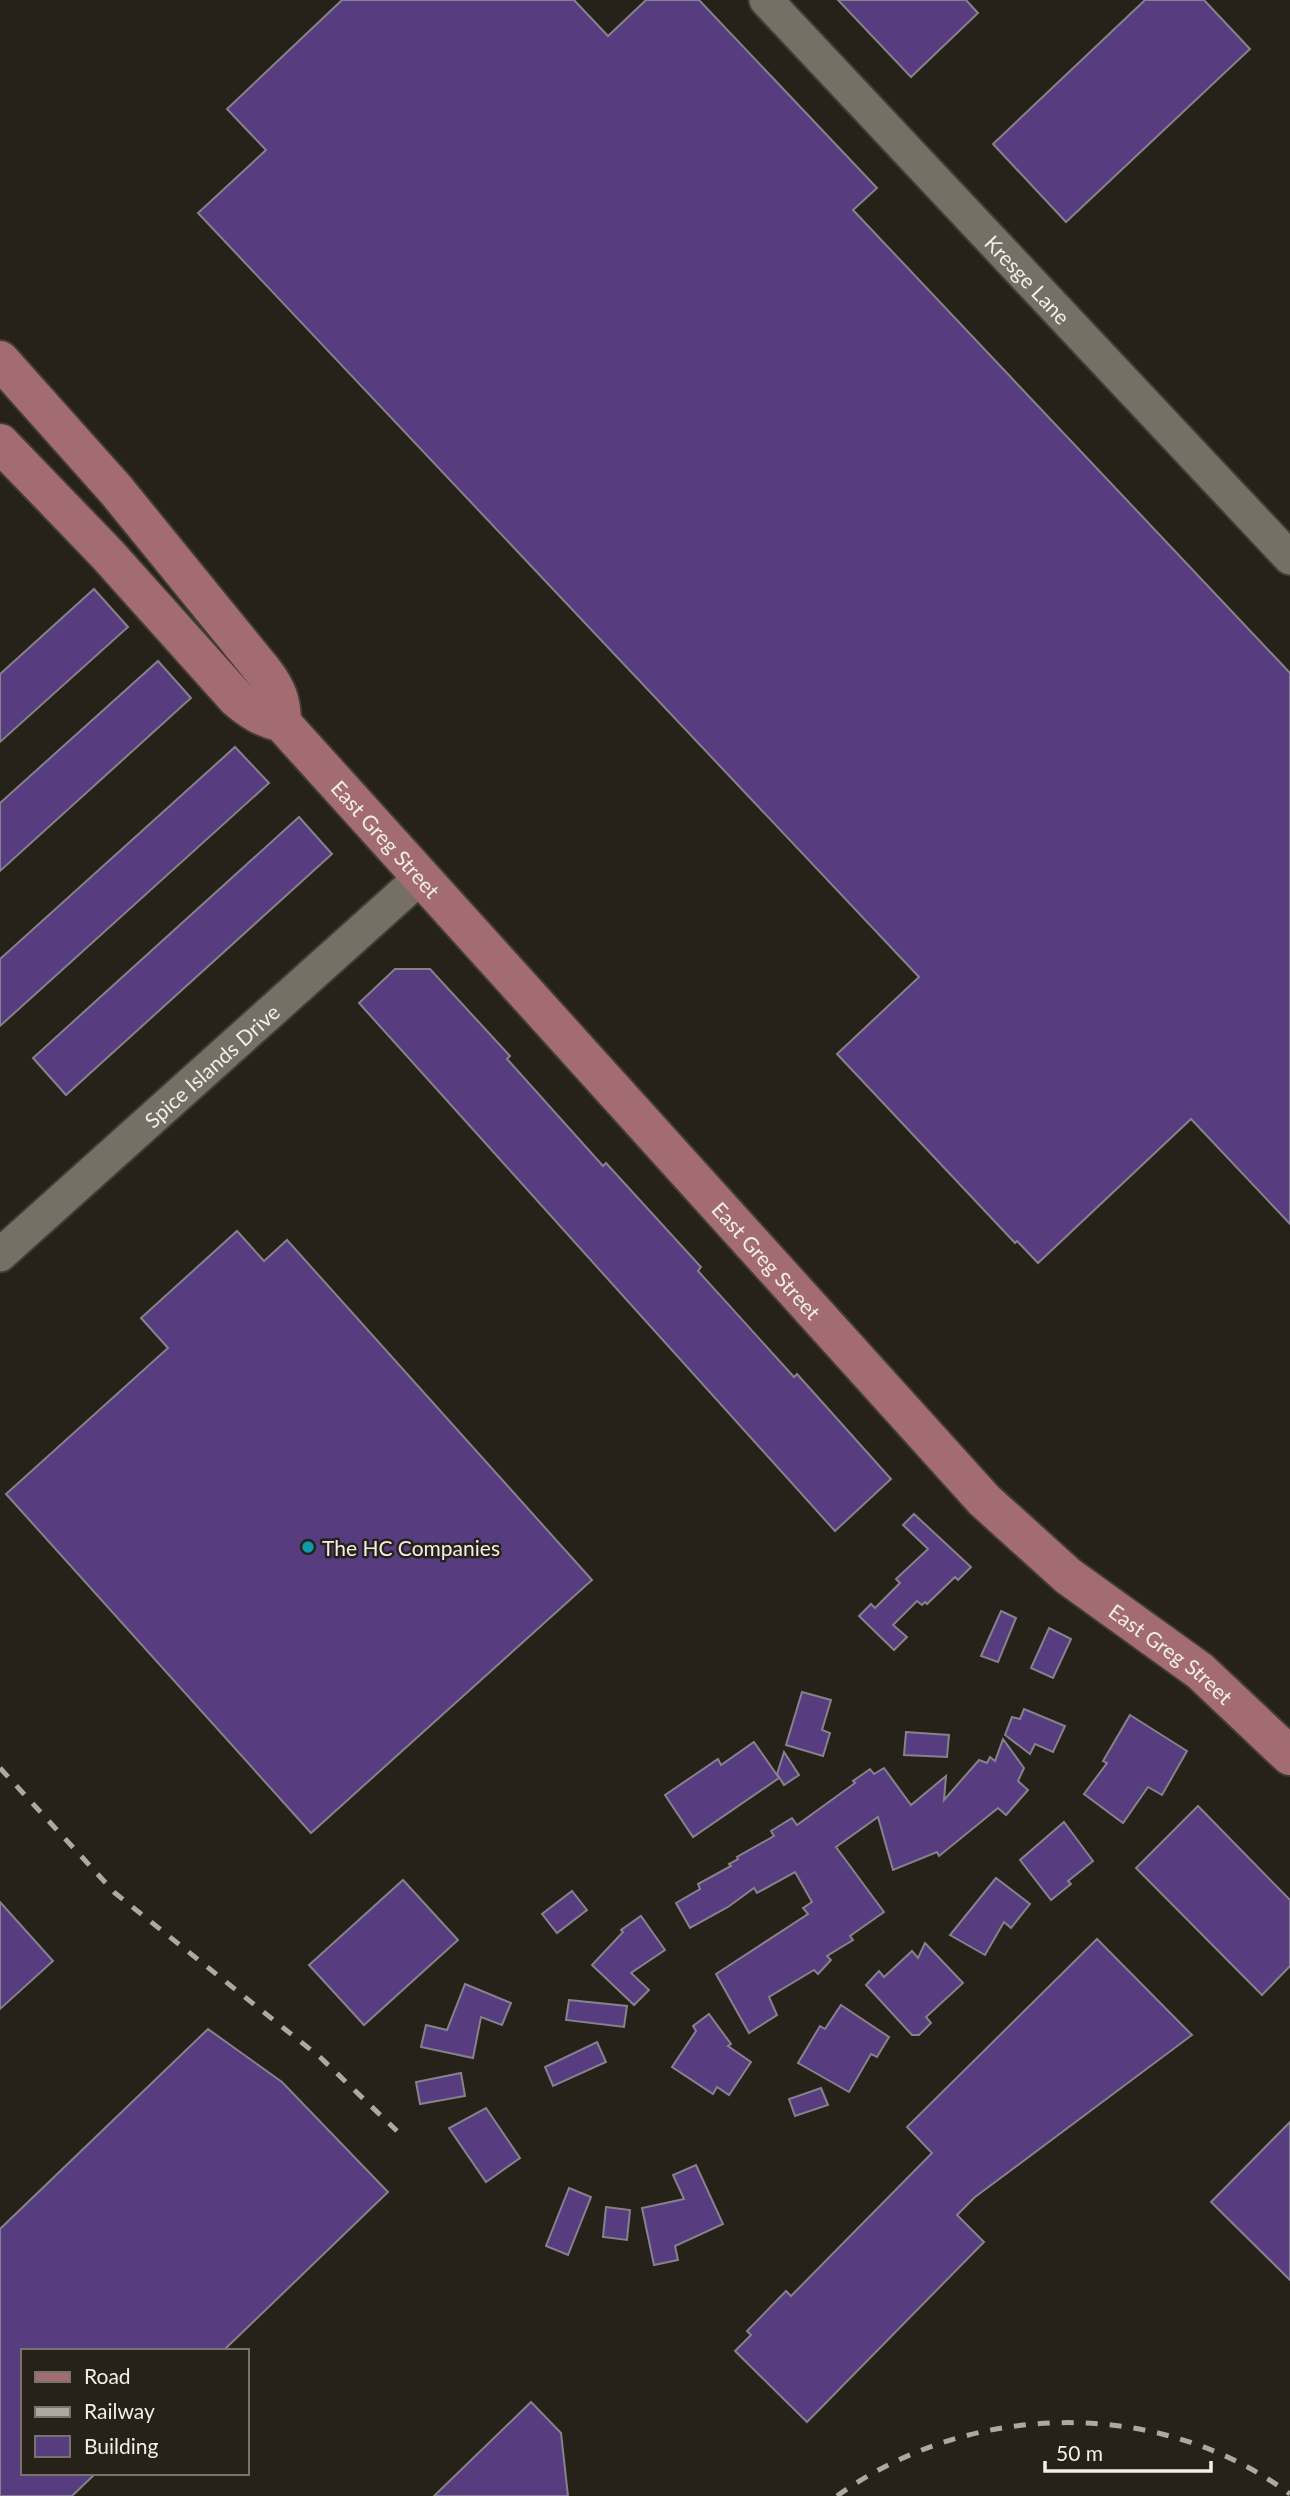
<svg xmlns="http://www.w3.org/2000/svg" width="1290" height="2496" font-family="Lato,sans-serif">
  <style>
    .building { fill: #573d7f; stroke: #85828c; stroke-width: 2 }
    .lines { fill: none; stroke-linecap: round; stroke-linejoin: round }
    .minor-casing { stroke: #413d36; stroke-width: 37 }
    .major-casing { stroke: #413d36; stroke-width: 42 }
    .minor { stroke: #756f66; stroke-width: 33 }
    .major { stroke: #a26c70; stroke-width: 38 }
    .rail { stroke: #aca8a2; stroke-width: 5; stroke-dasharray: 12 12; stroke-linecap: butt }
    .culture-dot { fill: #0f9aa8; stroke: #262119; stroke-width: 2.5 }
    .labels { text-anchor: middle; dominant-baseline: central; stroke-width: 5; stroke-linejoin: round; paint-order: stroke }
    .street-label { font-size: 21px; fill: #f2eee9; stroke: #262119 }
    .poi-label { font-size: 21px; fill: #f2eee9; stroke: #262119; text-anchor: start }
  </style>
  <rect width="100%" height="100%" fill="#262119"/>
  <!-- building -->
  <g class="building">
    <path d="M 342,0 L 574,0 L 608,36 L 646,0 L 699,0 L 877,188 L 853,210 L 1290,673 L 1290,1224 L 1191,1119 L 1038,1263 L 1017,1241 L 1015,1243 L 837,1054 L 919,977 L 198,213 L 266,150 L 227,109 Z"/>
    <path d="M 838,0 L 966,0 L 978,13 L 911,77 Z"/>
    <path d="M 1145,0 L 1204,0 L 1250,49 L 1066,222 L 993,144 Z"/>
    <path d="M 94,589 L 128,627 L 0,742 L 0,674 Z"/>
    <path d="M 158,661 L 191,698 L 0,871 L 0,803 Z"/>
    <path d="M 235,747 L 269,783 L 0,1026 L 0,959 Z"/>
    <path d="M 299,817 L 332,854 L 66,1095 L 33,1058 Z"/>
    <path d="M 395,969 L 430,969 L 510,1056 L 507,1059 L 603,1166 L 606,1163 L 701,1267 L 698,1271 L 794,1377 L 797,1374 L 891,1479 L 835,1531 L 359,1003 Z"/>
    <path d="M 237,1231 L 264,1261 L 287,1240 L 592,1580 L 311,1833 L 6,1494 L 168,1348 L 141,1318 Z"/>
    <path d="M 914,1514 L 971,1567 L 958,1580 L 955,1577 L 927,1604 L 925,1602 L 922,1605 L 917,1601 L 893,1625 L 907,1637 L 894,1650 L 859,1616 L 871,1604 L 875,1608 L 900,1583 L 896,1579 L 928,1549 L 903,1525 Z"/>
    <path d="M 1001,1611 L 1016,1618 L 998,1662 L 981,1656 Z"/>
    <path d="M 1049,1628 L 1071,1639 L 1053,1678 L 1031,1668 Z"/>
    <path d="M 802,1692 L 831,1700 L 822,1730 L 830,1733 L 823,1756 L 786,1745 Z"/>
    <path d="M 1024,1709 L 1065,1726 L 1053,1752 L 1035,1744 L 1030,1754 L 1005,1735 L 1012,1717 L 1020,1719 Z"/>
    <path d="M 1130,1715 L 1187,1751 L 1162,1795 L 1148,1787 L 1123,1823 L 1084,1794 L 1107,1763 L 1103,1761 Z"/>
    <path d="M 906,1732 L 949,1735 L 947,1757 L 904,1755 Z"/>
    <path d="M 1003,1739 L 1024,1768 L 1018,1781 L 1028,1790 L 1006,1815 L 998,1808 L 939,1856 L 937,1852 L 893,1870 L 878,1817 L 836,1847 L 884,1912 L 850,1936 L 853,1940 L 827,1956 L 831,1960 L 818,1974 L 814,1970 L 769,1997 L 777,2015 L 749,2033 L 716,1974 L 808,1914 L 803,1908 L 812,1902 L 795,1872 L 757,1893 L 754,1888 L 728,1907 L 690,1928 L 676,1903 L 700,1889 L 698,1884 L 731,1866 L 729,1864 L 738,1859 L 737,1857 L 774,1836 L 771,1831 L 792,1818 L 797,1825 L 855,1783 L 853,1781 L 870,1769 L 874,1774 L 884,1768 L 911,1805 L 946,1776 L 944,1800 L 979,1760 L 987,1763 L 990,1757 L 995,1761 Z"/>
    <path d="M 754,1742 L 779,1778 L 693,1837 L 665,1795 L 718,1759 L 721,1765 Z"/>
    <path d="M 784,1752 L 799,1775 L 784,1785 L 777,1774 Z"/>
    <path d="M 1198,1806 L 1290,1900 L 1290,1966 L 1262,1995 L 1136,1868 Z"/>
    <path d="M 1064,1822 L 1093,1861 L 1068,1881 L 1071,1884 L 1051,1900 L 1020,1860 Z"/>
    <path d="M 996,1878 L 1030,1904 L 1011,1928 L 1004,1922 L 985,1955 L 950,1935 Z"/>
    <path d="M 403,1880 L 458,1940 L 364,2025 L 309,1965 Z"/>
    <path d="M 572,1891 L 587,1910 L 557,1933 L 542,1914 Z"/>
    <path d="M 0,1902 L 53,1961 L 0,2009 Z"/>
    <path d="M 641,1916 L 665,1950 L 631,1973 L 649,1990 L 634,2005 L 592,1965 L 623,1932 L 621,1930 Z"/>
    <path d="M 1097,1939 L 1192,2035 L 975,2197 L 957,2215 L 984,2242 L 807,2422 L 735,2351 L 751,2335 L 747,2331 L 786,2291 L 791,2296 L 932,2153 L 907,2127 Z"/>
    <path d="M 925,1943 L 963,1983 L 926,2017 L 931,2023 L 919,2035 L 912,2035 L 866,1985 L 879,1971 L 884,1977 L 912,1951 L 918,1958 Z"/>
    <path d="M 465,1984 L 511,2003 L 502,2025 L 481,2017 L 473,2058 L 421,2047 L 426,2025 L 447,2030 Z"/>
    <path d="M 569,2000 L 627,2006 L 624,2027 L 566,2020 Z"/>
    <path d="M 841,2005 L 889,2037 L 877,2057 L 871,2054 L 849,2092 L 798,2063 L 820,2026 L 825,2029 Z"/>
    <path d="M 709,2014 L 731,2044 L 728,2046 L 751,2062 L 729,2095 L 717,2087 L 713,2094 L 672,2067 L 696,2031 L 693,2026 Z"/>
    <path d="M 208,2029 L 282,2082 L 388,2192 L 223,2351 L 23,2351 L 23,2473 L 96,2473 L 72,2496 L 0,2496 L 0,2229 Z"/>
    <path d="M 597,2042 L 606,2062 L 553,2086 L 545,2067 Z"/>
    <path d="M 461,2073 L 465,2096 L 420,2104 L 416,2082 Z"/>
    <path d="M 821,2088 L 828,2105 L 795,2116 L 789,2099 Z"/>
    <path d="M 486,2108 L 520,2158 L 486,2182 L 449,2128 Z"/>
    <path d="M 1290,2122 L 1290,2280 L 1211,2202 Z"/>
    <path d="M 696,2165 L 723,2224 L 675,2246 L 678,2260 L 654,2265 L 642,2208 L 684,2199 L 673,2175 Z"/>
    <path d="M 569,2188 L 591,2197 L 568,2255 L 546,2246 Z"/>
    <path d="M 606,2207 L 630,2210 L 627,2240 L 603,2237 Z"/>
    <path d="M 531,2402 L 561,2433 L 568,2496 L 434,2496 Z"/>
  </g>
  <g class="lines">
    <defs>
      <g id="minor">
        <path id="s1" d="M 766,0 L 1290,558"/>
        <path id="s2" d="M 0,1255 L 421,877"/>
      </g>
      <g id="major">
        <path d="M 0,360 L 116,490 L 264,672 C 277,689 282,701 282,723"/>
        <path id="s3" d="M 0,443 L 107,554 L 237,699 C 252,712 263,718 282,723 L 984,1500 L 1068,1576 L 1200,1671 L 1290,1756"/>
      </g>
    </defs>
    <!-- minor casing -->
    <use href="#minor" class="minor-casing"/>
    <!-- major casing -->
    <use href="#major" class="major-casing"/>
    <!-- minor -->
    <use href="#minor" class="minor"/>
    <!-- major -->
    <use href="#major" class="major"/>
    <!-- rail -->
    <g class="rail">
      <path d="M 0,1768 L 115,1893 L 321,2058 L 397,2131"/>
      <path d="M 837,2496 C 969,2401 1158,2396 1290,2494"/>
    </g>
  </g>
  <!-- markers -->
  <circle class="culture-dot" cx="308" cy="1547" r="7"/>
  <g class="labels">
    <!-- street labels -->
    <g class="street-label">
      <text stroke="none"><textPath href="#s1" startOffset="383">Kresge Lane</textPath></text>
      <text stroke="none"><textPath href="#s3" startOffset="556">East Greg Street</textPath></text>
      <text stroke="none"><textPath href="#s2" startOffset="284">Spice Islands Drive</textPath></text>
      <text stroke="none"><textPath href="#s3" startOffset="1124">East Greg Street</textPath></text>
      <text stroke="none"><textPath href="#s3" startOffset="1690">East Greg Street</textPath></text>
    </g>
    <!-- poi labels -->
    <g class="poi-label">
      <text x="322" y="1547">The HC Companies</text>
    </g>
  </g>
  <!-- legend -->
  <rect x="21" y="2349" width="228" height="126" fill="#262119" stroke="#78736c" stroke-width="2"/>
  <rect x="35" y="2372" width="35" height="10" fill="#a26c70" stroke="#78736c" stroke-width="2"/>
  <text x="84" y="2384" font-size="21" fill="#f2eee9">Road</text>
  <rect x="35" y="2407" width="35" height="10" fill="#aca8a2" stroke="#78736c" stroke-width="2"/>
  <text x="84" y="2419" font-size="21" fill="#f2eee9">Railway</text>
  <rect x="35" y="2436" width="35" height="21" fill="#573d7f" stroke="#78736c" stroke-width="2"/>
  <text x="84" y="2454" font-size="21" fill="#f2eee9">Building</text>
  <!-- scale -->
  <path d="M1045 2461v10h166v-10" fill="none" stroke="#f2eee9" stroke-width="3.5"/>
  <text x="1056" y="2461" font-size="21" fill="#f2eee9" stroke="#262119" stroke-width="5" paint-order="stroke">50 m</text>
</svg>
